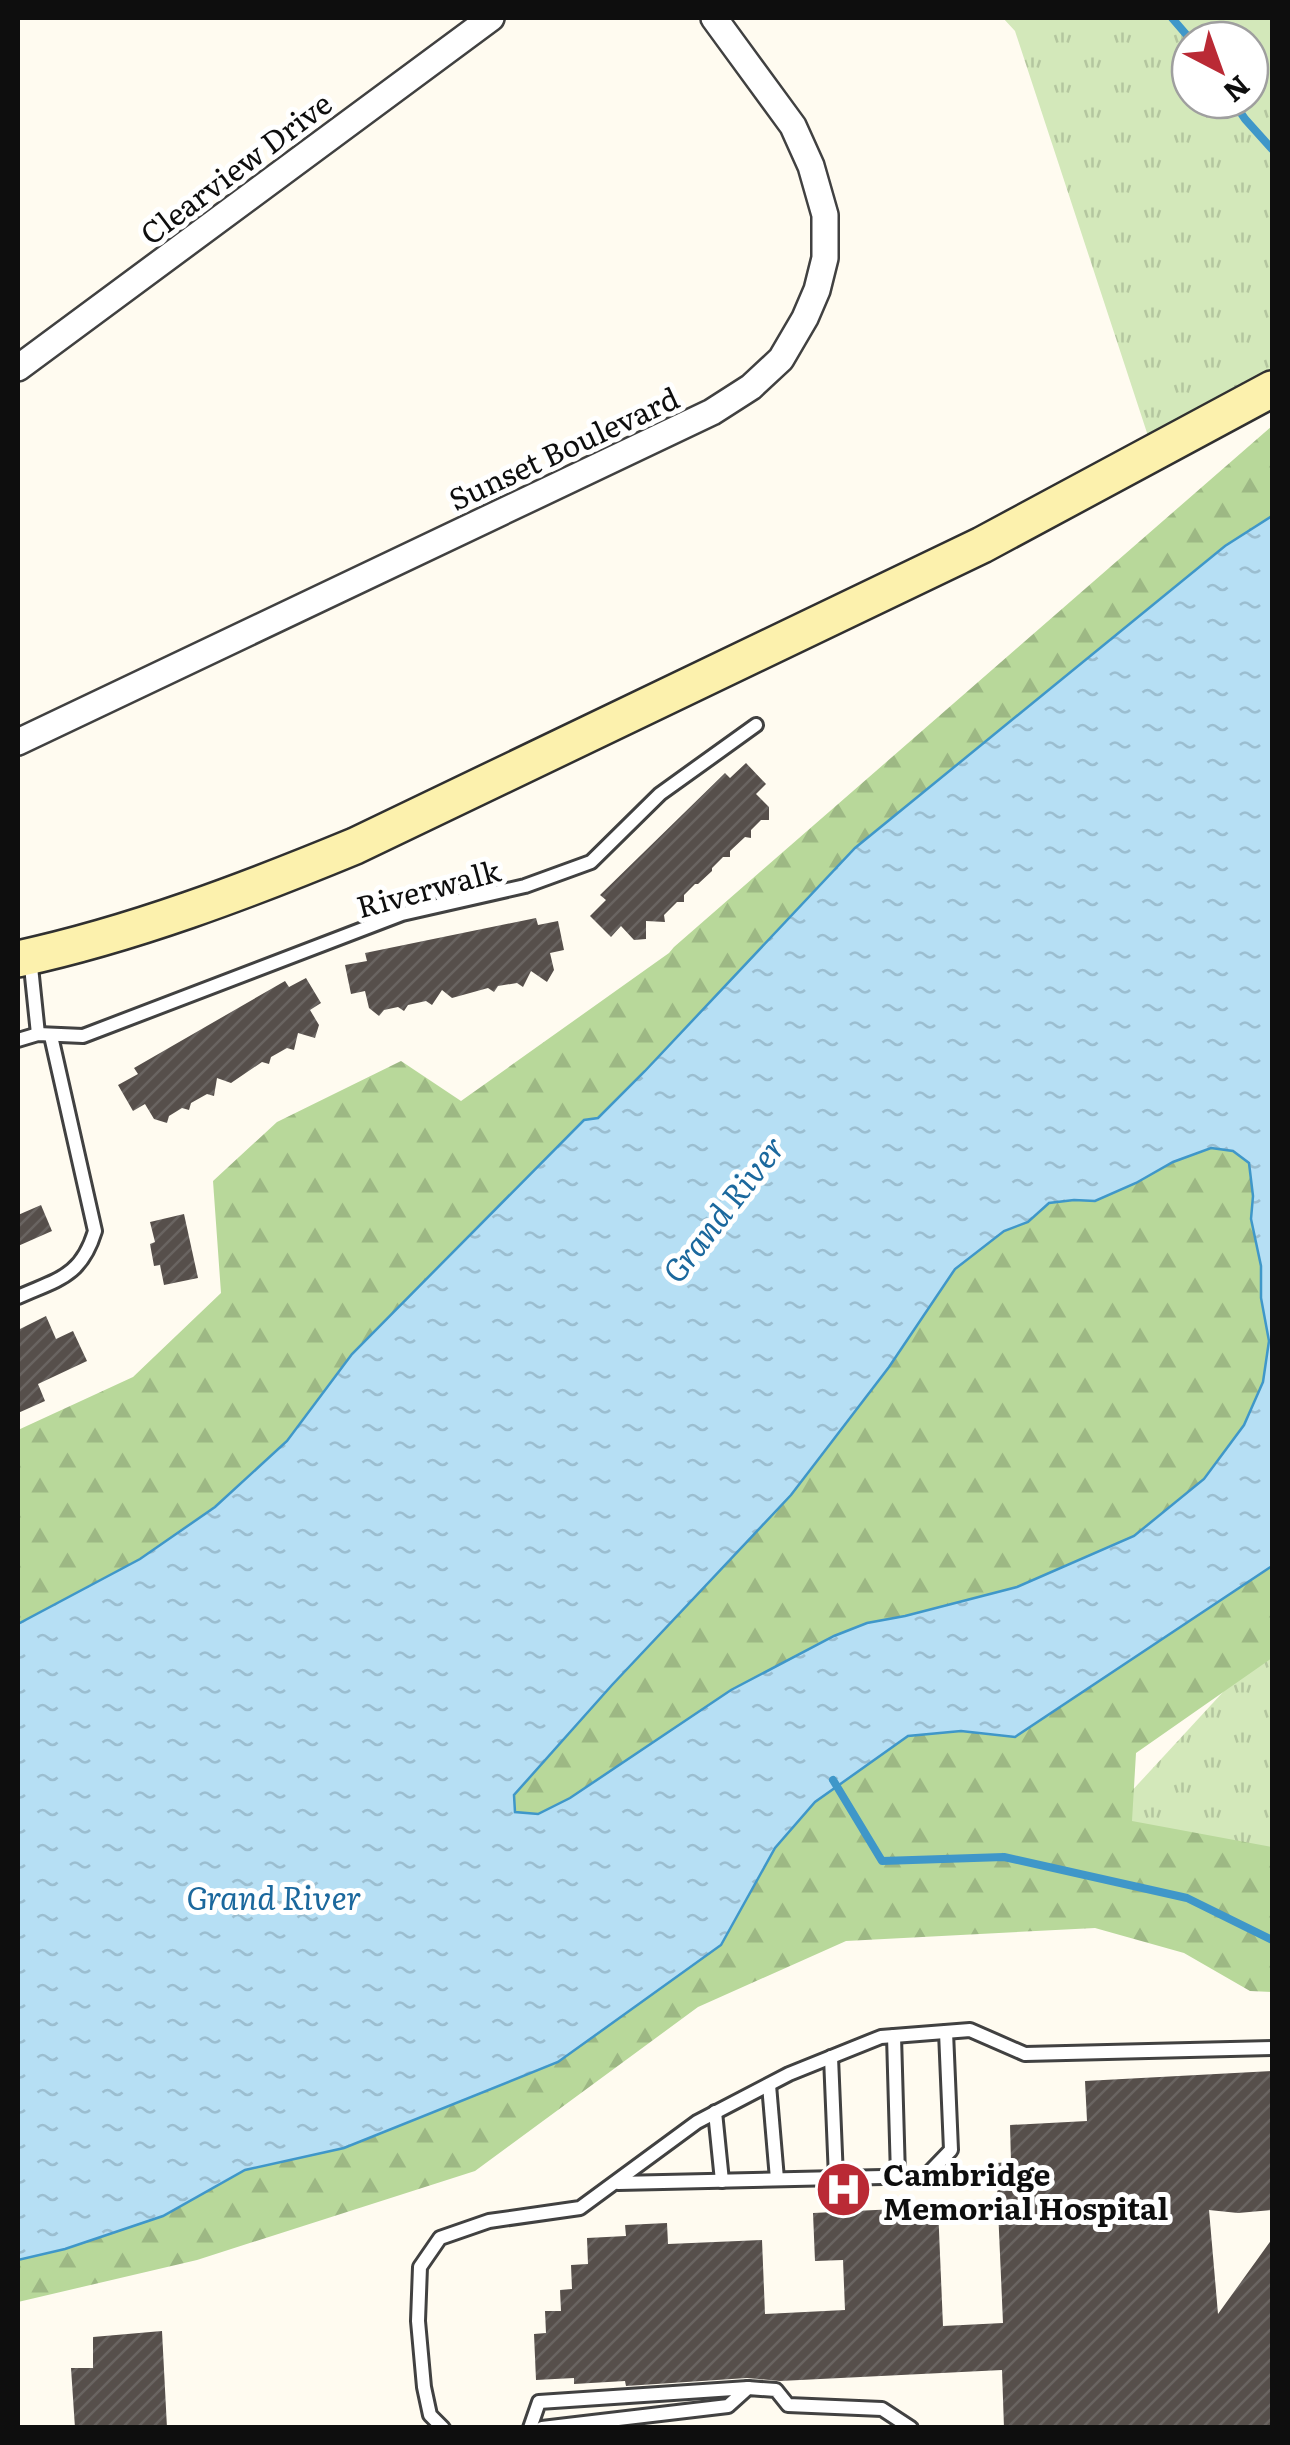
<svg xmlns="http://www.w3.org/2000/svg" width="1290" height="2445" font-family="Literata,serif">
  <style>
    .grass { fill: url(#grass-tufts); fill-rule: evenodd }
    .forest { fill: url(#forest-firs) }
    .water { fill: url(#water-ripples); stroke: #3f97c9; stroke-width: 2.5; fill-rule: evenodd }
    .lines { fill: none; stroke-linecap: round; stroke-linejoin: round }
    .stream { stroke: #3f97c9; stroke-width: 8 }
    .building { fill: url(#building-hatch) }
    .lane-casing { stroke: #414141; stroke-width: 18 }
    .street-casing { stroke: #414141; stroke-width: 30 }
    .secondary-casing { stroke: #303030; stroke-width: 40 }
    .lane { stroke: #fff; stroke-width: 12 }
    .street { stroke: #fff; stroke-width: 25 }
    .secondary { stroke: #fcf1ad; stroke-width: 35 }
    .labels { text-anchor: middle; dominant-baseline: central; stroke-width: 10; stroke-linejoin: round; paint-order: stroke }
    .street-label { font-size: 30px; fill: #0e0e0e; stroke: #fff }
    .poi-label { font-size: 30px; font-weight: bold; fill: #0e0e0e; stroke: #fff; text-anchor: start }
    .water-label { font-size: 32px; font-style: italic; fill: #1b689d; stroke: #fff }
  </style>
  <defs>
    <pattern id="grass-tufts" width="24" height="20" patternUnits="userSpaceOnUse" patternTransform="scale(2.5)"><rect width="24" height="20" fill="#d3e8ba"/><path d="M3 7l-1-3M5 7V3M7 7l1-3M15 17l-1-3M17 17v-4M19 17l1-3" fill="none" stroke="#b4c69f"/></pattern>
    <pattern id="forest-firs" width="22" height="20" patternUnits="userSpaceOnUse" patternTransform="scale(2.5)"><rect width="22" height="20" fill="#b8d89a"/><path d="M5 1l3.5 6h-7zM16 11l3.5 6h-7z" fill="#9db884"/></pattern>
    <pattern id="water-ripples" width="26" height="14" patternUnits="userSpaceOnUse" patternTransform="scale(2.5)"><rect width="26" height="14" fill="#b6dff4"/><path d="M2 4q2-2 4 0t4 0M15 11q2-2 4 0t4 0" fill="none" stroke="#9bbed0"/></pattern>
    <pattern id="building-hatch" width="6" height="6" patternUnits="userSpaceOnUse" patternTransform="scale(2.5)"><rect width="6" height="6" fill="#564f4b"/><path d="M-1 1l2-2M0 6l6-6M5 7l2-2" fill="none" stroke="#696461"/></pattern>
  </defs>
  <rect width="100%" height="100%" fill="#fffbf0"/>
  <!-- grass -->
  <g class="grass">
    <path d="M 1003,18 L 1272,18 L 1272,372 L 1151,445 L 1015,31 ZM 1190,40 L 1250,40 L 1250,100 L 1190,100 Z"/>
    <path d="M 1272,1639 L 1272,1858 L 1104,1821 L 1271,1640 Z"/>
  </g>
  <!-- forest -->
  <g class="forest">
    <path d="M 1272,426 L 1272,516 L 1225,546 L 855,848 L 645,1071 L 598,1118 L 584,1121 L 352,1354 L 287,1441 L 215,1507 L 140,1559 L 18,1624 L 18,1430 L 133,1377 L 221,1293 L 213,1181 L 277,1122 L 401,1061 L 461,1101 L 669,953 L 674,947 Z"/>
    <path d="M 1211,1148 L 1233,1151 L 1249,1163 L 1253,1196 L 1251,1219 L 1261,1266 L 1261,1298 L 1270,1341 L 1263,1382 L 1244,1425 L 1204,1479 L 1134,1536 L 1017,1587 L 905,1616 L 867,1623 L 834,1636 L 731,1690 L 570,1798 L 538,1814 L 515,1812 L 513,1795 L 612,1685 L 791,1495 L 889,1367 L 954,1269 L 1004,1231 L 1028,1222 L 1049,1203 L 1074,1200 L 1095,1201 L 1136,1183 L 1173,1162 Z"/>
    <path d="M 1272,1566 L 1272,1658 L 1136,1753 L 1132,1821 L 1272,1847 L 1272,1992 L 1250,1991 L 1184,1953 L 1095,1928 L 846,1941 L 698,2007 L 475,2171 L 197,2260 L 18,2302 L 18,2260 L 65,2249 L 163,2216 L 245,2170 L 344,2148 L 720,1945 L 775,1848 L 815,1802 L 908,1736 L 961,1731 L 1015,1737 Z"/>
  </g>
  <!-- water -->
  <path class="water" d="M 1272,516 L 1272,1566 L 1015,1737 L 961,1731 L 908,1736 L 815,1802 L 775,1848 L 721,1945 L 558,2062 L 344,2148 L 245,2170 L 163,2216 L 65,2249 L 18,2260 L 18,1624 L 140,1559 L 215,1507 L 287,1441 L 352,1354 L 584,1120 L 598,1118 L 645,1071 L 855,848 L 1225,546 ZM 1211,1148 L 1233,1151 L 1249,1163 L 1253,1196 L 1251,1219 L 1261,1266 L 1261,1298 L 1269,1341 L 1263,1382 L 1244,1425 L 1204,1479 L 1134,1536 L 1017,1587 L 905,1616 L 867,1623 L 834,1636 L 731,1690 L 570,1798 L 538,1814 L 515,1812 L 514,1795 L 612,1685 L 791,1495 L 889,1367 L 955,1269 L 1004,1231 L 1028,1222 L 1049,1203 L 1074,1200 L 1095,1201 L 1136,1183 L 1173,1162 Z"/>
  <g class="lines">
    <!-- stream -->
    <g class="stream">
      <path d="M 1172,18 L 1191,40"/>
      <path d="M 1232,100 L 1245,119 L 1272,149"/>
      <path d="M 833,1780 L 882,1861 L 1004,1857 L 1187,1898 L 1272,1940"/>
    </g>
  </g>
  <!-- building -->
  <g class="building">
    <path d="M 746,763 L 766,784 L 756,794 L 769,807 L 769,820 L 761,820 L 751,830 L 751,838 L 745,837 L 730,851 L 730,857 L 723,857 L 712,868 L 712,871 L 698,884 L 695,884 L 684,895 L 684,902 L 677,902 L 664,915 L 665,922 L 646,921 L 646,939 L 634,940 L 621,926 L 611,937 L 590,916 L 606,900 L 600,895 L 725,773 L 730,778 Z"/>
    <path d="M 536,918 L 538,925 L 558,921 L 564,950 L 550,953 L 554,970 L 547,982 L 531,971 L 523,987 L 517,983 L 498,986 L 494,992 L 488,988 L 452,998 L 442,990 L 432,1005 L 426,1001 L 408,1005 L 404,1011 L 398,1007 L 384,1010 L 379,1016 L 369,1008 L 365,991 L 351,994 L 345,965 L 367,961 L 365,953 Z"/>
    <path d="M 306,978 L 321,1003 L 310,1010 L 319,1025 L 315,1038 L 298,1033 L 294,1050 L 287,1048 L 271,1057 L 269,1064 L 262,1062 L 231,1083 L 217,1078 L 214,1096 L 207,1094 L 191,1103 L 189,1110 L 182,1108 L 169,1116 L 167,1123 L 154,1119 L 145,1104 L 133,1111 L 118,1085 L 138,1074 L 134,1068 L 285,981 L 289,987 Z"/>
    <path d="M 41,1205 L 52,1231 L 18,1246 L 18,1215 Z"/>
    <path d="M 184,1214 L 198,1278 L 164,1285 L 160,1265 L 154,1266 L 150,1244 L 155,1242 L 150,1222 Z"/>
    <path d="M 46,1316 L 56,1339 L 73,1331 L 87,1361 L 38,1384 L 45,1401 L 18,1413 L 18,1330 Z"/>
    <path d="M 1272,2071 L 1272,2210 L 1238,2213 L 1209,2210 L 1218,2314 L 1272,2239 L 1272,2428 L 1004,2428 L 1002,2370 L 780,2381 L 747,2378 L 626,2386 L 625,2381 L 574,2384 L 574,2378 L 536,2380 L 534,2334 L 546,2333 L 545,2311 L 561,2311 L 560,2290 L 572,2289 L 571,2265 L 588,2264 L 587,2238 L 626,2236 L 625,2225 L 667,2223 L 668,2244 L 762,2240 L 765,2314 L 845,2310 L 843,2260 L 815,2261 L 813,2213 L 938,2207 L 943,2326 L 1003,2323 L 996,2163 L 1011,2162 L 1010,2125 L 1087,2121 L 1085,2081 Z"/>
    <path d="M 162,2331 L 167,2428 L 75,2428 L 71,2368 L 93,2368 L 93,2337 Z"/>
  </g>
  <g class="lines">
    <defs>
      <g id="lane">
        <path d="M 30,957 L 38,1034"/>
        <path d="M 18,1040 L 38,1034 L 83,1036 L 402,914 L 525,886 L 591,862 L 660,794 L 756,725"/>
        <path d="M 18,1297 C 58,1279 81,1277 95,1231 L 51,1036"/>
        <path d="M 894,2036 L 898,2176"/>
        <path d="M 831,2057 L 836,2178"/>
        <path d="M 769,2085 L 777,2179"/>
        <path d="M 715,2112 L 722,2181"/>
        <path d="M 618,2183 L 926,2176 L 951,2150 L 946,2032"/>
        <path d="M 443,2428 L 430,2415 L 424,2387 L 418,2321 L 420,2267 L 440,2238 L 489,2221 L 580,2208 L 697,2122 L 789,2074 L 881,2037 L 970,2030 L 1025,2054 L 1272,2048"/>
        <path d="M 530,2428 L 539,2402 L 748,2388"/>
        <path d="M 542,2428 L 728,2406 L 748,2388 L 776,2390 L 788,2405 L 882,2409 L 911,2428"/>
      </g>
      <g id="street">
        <path d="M 18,368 L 491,18"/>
        <path d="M 18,742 L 712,412 L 751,387 L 781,359 L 805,318 L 817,290 L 825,258 L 825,215 L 811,166 L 793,126 L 714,18"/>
      </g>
      <path id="secondary" d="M 18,959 C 133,934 246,891 355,846 L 982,545 L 1272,389"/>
    </defs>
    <!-- lane casing -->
    <use href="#lane" class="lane-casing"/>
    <!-- street casing -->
    <use href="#street" class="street-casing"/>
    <!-- secondary casing -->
    <use href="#secondary" class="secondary-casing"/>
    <!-- lane -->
    <use href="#lane" class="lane"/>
    <!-- street -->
    <use href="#street" class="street"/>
    <!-- secondary -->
    <use href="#secondary" class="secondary"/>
  </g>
  <!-- icons -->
  <defs>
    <symbol id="hospital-disc" viewBox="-11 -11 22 22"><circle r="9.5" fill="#ba2a35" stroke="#fff"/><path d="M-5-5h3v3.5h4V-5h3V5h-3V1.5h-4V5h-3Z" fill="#fff"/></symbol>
  </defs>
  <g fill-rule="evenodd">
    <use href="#hospital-disc" x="812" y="2158" width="63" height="63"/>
  </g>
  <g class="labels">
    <!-- street labels -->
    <g class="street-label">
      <text transform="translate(235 167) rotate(-37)">Clearview Drive</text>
      <text transform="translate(563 447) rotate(-25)">Sunset Boulevard</text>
      <text transform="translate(428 887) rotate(-15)">Riverwalk</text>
    </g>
    <!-- poi labels -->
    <g class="poi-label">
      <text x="883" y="2173">Cambridge<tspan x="883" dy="34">Memorial Hospital</tspan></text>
    </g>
    <!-- water labels -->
    <g class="water-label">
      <text transform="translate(722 1208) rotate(-52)">Grand River</text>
      <text x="274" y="1896">Grand River</text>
    </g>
  </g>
  <!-- border -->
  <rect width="1290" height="2445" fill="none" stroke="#0e0e0e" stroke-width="40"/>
  <!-- north arrow -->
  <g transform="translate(1220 70) rotate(139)"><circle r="48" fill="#ffffff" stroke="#9f9f9f" stroke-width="2.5"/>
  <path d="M0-8L18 38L0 25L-18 38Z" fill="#ba2a35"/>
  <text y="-15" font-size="28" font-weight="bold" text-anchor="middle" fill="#0e0e0e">N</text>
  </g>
</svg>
